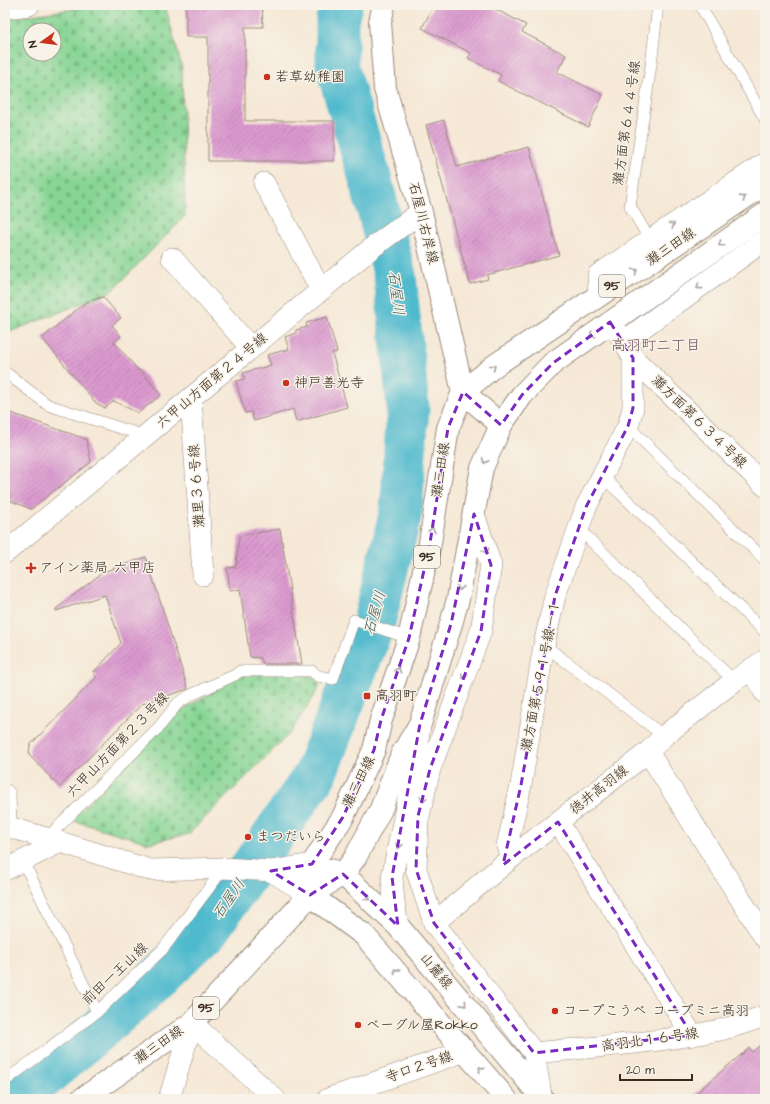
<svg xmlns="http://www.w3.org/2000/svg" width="770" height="1104" font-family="'Architects Daughter','Klee One',sans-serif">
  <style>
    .cemetery { fill: url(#cemetery-stones); stroke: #618059; fill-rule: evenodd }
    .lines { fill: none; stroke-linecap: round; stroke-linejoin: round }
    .river { stroke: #50bacd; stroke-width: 43 }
    .building { fill: url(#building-hatch) }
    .lane-casing { stroke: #98897a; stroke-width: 12 }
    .street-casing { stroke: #98897a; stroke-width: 22 }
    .secondary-casing { stroke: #98897a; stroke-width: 24 }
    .primary-casing { stroke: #98897a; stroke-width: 24 }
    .lane { stroke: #fff; stroke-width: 11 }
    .street { stroke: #fff; stroke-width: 21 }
    .secondary { stroke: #fff; stroke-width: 22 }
    .primary { stroke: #fff; stroke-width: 22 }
    .oneway { stroke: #a79f9a }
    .marked { fill: none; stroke: #7b2cbf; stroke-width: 3; stroke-dasharray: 8 5; stroke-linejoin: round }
    .poi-dot { fill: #c8321e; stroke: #f7f3e8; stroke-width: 1.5 }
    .labels { text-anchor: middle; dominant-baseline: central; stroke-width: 3; stroke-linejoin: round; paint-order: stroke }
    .shield { fill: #f7f3e8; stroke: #73665b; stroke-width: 1 }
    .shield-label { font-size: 13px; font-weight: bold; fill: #3b2a1e }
    .poi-label { font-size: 14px; fill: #3b2a1e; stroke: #f7f3e8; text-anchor: start }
    .street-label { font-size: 14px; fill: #3b2a1e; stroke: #f7f3e8 }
    .water-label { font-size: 15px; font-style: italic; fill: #425c5b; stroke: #f7f3e8 }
    .neighbourhood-label { font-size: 15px; fill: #73515c; stroke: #f7f3e8 }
  </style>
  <defs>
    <pattern id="cemetery-stones" width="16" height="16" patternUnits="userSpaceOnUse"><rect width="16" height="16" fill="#87d594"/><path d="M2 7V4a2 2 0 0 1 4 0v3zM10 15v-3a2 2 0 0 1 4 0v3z" fill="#75b77f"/></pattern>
    <pattern id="building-hatch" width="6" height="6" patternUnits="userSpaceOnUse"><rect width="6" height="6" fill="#dc9ad0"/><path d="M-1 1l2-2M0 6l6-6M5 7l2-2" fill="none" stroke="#b47ea8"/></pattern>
  </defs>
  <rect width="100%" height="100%" fill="#f7f3e8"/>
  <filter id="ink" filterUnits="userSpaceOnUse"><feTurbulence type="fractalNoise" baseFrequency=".025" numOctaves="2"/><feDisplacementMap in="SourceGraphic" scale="8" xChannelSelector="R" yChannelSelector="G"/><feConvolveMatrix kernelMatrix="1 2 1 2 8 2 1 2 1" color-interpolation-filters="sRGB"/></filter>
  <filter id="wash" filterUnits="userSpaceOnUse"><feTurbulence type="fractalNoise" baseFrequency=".012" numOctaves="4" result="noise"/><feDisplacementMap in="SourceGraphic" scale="16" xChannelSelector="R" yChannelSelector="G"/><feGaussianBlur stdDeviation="0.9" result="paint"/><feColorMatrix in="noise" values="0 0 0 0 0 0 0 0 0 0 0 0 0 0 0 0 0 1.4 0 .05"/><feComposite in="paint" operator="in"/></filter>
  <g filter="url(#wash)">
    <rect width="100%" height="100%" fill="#f6e8d6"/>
    <!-- cemetery -->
    <g class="cemetery">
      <path d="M 99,5 L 165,5 L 182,68 L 185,216 L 112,291 L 5,334 L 5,19 ZM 30,30 L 54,30 L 54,54 L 30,54 Z"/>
      <path d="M 310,672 L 320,686 L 291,732 L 189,834 L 149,843 L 71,820 L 179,712 L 243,674 Z"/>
    </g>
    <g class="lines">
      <!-- river -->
      <path class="river" d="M 12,1099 L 38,1082 L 142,993 L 207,931 L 315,775 L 374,623 L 401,511 L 408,408 L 395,276 L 370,178 L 337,67 L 337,20 L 341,5"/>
    </g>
    <g id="blocks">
      <!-- building -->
      <g class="building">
        <path d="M 186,5 L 262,5 L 263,27 L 245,27 L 245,121 L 334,121 L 334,161 L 208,161 L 208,37 L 186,37 Z"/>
        <path d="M 434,5 L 487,5 L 526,25 L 522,32 L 566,55 L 557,72 L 603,95 L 588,127 L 498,81 L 501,75 L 468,58 L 471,53 L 422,28 Z"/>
        <path d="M 444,120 L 457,167 L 529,147 L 559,255 L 487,275 L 488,279 L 470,284 L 426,125 Z"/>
        <path d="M 103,297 L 121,318 L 112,325 L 121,336 L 114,342 L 139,371 L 140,370 L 161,395 L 138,413 L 114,401 L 105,408 L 96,403 L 42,338 L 86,302 Z"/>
        <path d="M 327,317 L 337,352 L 332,353 L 347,407 L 296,422 L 293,409 L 254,421 L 251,412 L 245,413 L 236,381 L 245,379 L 243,373 L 271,365 L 267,355 L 289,349 L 285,337 L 296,333 L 296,330 L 307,327 L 306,323 Z"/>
        <path d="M 5,411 L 86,439 L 91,462 L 31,509 L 11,501 L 5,472 Z"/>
        <path d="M 280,529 L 302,664 L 263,664 L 261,658 L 250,657 L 240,589 L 230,591 L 227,568 L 236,567 L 239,536 Z"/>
        <path d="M 146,557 L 188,689 L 142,704 L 60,787 L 29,755 L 30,745 L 97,677 L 93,673 L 121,643 L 105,595 L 56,611 L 56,609 L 103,572 Z"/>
        <path d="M 765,1041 L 765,1099 L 689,1099 L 749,1048 L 752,1052 Z"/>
      </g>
    </g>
  </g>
  <g filter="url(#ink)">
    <use href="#blocks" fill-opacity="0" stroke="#98897a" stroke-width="1"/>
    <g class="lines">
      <defs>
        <g id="lane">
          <path d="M 701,7 L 765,119"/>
          <path d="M 650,240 L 630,206 L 651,65 L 658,5"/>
          <path d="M 5,372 L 48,405 L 145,436"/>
          <path d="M 628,426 L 765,560"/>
          <path d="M 602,476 L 765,632"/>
          <path d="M 579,529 L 734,681"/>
          <path d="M 544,645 L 664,736"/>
          <path d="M 47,838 L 159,727 L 178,703 L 191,695 L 235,675 L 240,671 L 312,671 L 318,676 L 333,679 L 354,620 L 409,638"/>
          <path d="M 23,861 L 97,1012"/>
          <path d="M 5,1081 L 97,1012 L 163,949 L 224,868"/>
        </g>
        <g id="street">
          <path d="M 5,8 L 29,5"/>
          <path d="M 264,183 L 321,290"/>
          <path d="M 172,258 L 251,348"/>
          <path d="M 599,295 L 598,275 L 765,163"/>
          <path d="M 624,341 L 765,240"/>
          <path d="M 633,358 L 765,486"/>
          <path d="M 191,398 L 203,575"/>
          <path d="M 474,514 L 491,565 L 481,631 L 430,769 L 418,821 L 416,869 L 434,923 L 534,1053 L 541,1095"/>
          <path d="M 5,553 L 145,436 L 373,247 L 421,212"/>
          <path d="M 751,669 L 765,693"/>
          <path d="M 648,752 L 765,938"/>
          <path d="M 5,795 L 6,827"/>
          <path d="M 558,822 L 692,1035"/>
          <path d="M 5,826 L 60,842 L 150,870 L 224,868 L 271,871 L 312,864"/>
          <path d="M 511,858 L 507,846 L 521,785 L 544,645 L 555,596 L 586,507 L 628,426 L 633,408 L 633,358 L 624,341 L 610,322"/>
          <path d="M 5,870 L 60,842"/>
          <path d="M 271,871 L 310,895"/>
          <path d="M 434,923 L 511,858 L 648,752 L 664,736 L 734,681 L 765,660"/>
          <path d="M 398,926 L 394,903 L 392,877 L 416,758 L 420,724"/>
          <path d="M 534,1053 C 594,1047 655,1043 715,1031 C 732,1028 749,1021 765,1016"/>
          <path d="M 169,1099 L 192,1023 L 275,1099"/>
          <path d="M 328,1099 L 465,1051"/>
        </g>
        <path id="secondary" d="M 384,5 L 380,22 L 385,89 L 421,212 L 463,392 L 501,425"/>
        <g id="primary">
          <path d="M 330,870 L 343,874 L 398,926 L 543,1099"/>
          <path d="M 310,895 L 312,864 L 343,817 L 374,750 L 381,720 L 409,638 L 430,543 L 448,428 L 463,392 L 494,366 L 765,184"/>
          <path d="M 310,895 L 364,935 L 506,1099"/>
          <path d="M 82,1099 L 192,1023 L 310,895 L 343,874 L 355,858 L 381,809 L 402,754 L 420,724 L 451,624 L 458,599 L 482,468 L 501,425 L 522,395 L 553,363 L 765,214"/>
        </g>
      </defs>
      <!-- lane casing -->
      <use href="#lane" class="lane-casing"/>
      <!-- street casing -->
      <use href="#street" class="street-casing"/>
      <!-- secondary casing -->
      <use href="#secondary" class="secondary-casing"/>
      <!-- primary casing -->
      <use href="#primary" class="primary-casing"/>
      <!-- lane -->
      <use href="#lane" class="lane"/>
      <!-- street -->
      <use href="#street" class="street"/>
      <!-- secondary -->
      <use href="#secondary" class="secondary"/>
      <!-- primary -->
      <use href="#primary" class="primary"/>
    </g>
    <!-- one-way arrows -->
    <defs><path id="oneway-chevron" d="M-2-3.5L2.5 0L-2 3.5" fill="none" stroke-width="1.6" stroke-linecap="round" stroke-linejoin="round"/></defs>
    <g class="oneway">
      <use href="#oneway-chevron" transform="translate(743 198) rotate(-34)"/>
      <use href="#oneway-chevron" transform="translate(672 225) rotate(-34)"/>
      <use href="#oneway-chevron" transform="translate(721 244) rotate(145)"/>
      <use href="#oneway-chevron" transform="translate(635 271) rotate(-34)"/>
      <use href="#oneway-chevron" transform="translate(699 287) rotate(144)"/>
      <use href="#oneway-chevron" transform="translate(592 335) rotate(145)"/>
      <use href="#oneway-chevron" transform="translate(493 367) rotate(-38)"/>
      <use href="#oneway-chevron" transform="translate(485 461) rotate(114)"/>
      <use href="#oneway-chevron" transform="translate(432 530) rotate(-81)"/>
      <use href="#oneway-chevron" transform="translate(486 551) rotate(71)"/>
      <use href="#oneway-chevron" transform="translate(460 588) rotate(101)"/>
      <use href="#oneway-chevron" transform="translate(398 670) rotate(-71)"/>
      <use href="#oneway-chevron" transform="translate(464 676) rotate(110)"/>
      <use href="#oneway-chevron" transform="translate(423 799) rotate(103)"/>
      <use href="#oneway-chevron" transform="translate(399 846) rotate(101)"/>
      <use href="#oneway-chevron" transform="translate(368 898) rotate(44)"/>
      <use href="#oneway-chevron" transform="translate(458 954) rotate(53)"/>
      <use href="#oneway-chevron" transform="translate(396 971) rotate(-131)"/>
      <use href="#oneway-chevron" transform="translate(464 1004) rotate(50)"/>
      <use href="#oneway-chevron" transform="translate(481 1069) rotate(-131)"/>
    </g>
  </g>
  <!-- marked area -->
  <path class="marked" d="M 610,322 L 633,358 L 633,408 L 628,426 L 586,507 L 555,596 L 521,785 L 503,865 L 558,822 L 692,1035 L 534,1053 L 434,923 L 416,869 L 418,816 L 430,769 L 481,631 L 491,565 L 474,514 L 451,624 L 420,724 L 392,877 L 398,926 L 343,874 L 310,895 L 271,871 L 312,864 L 343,817 L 374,750 L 381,720 L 409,638 L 430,543 L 448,428 L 463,392 L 501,425 L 522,395 L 553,363 Z"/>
  <!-- markers -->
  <g class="poi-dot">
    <circle cx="267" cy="77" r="4"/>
    <circle cx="286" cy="383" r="4"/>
    <path d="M29 562h4v4h4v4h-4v4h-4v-4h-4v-4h4z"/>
    <rect x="363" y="692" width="8" height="8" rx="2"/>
    <circle cx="248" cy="837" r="4"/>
    <circle cx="555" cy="1011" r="4"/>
    <circle cx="358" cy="1025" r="4"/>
  </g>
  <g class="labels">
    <!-- shield labels -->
    <g class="shield">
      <rect x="599" y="275" width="26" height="22" rx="3"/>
      <rect x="414" y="546" width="26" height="22" rx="3"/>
      <rect x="193" y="997" width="26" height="22" rx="3"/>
    </g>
    <g class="shield-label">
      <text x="612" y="286">95</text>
      <text x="427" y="557">95</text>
      <text x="206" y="1008">95</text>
    </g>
    <!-- poi labels -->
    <g class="poi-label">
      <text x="275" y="77">若草幼稚園</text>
      <text x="294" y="383">神戸善光寺</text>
      <text x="39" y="568">アイン薬局 六甲店</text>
      <text x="375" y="696">高羽町</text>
      <text x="256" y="837">まつだいら</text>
      <text x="563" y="1011">コープこうべ コープミニ高羽</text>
      <text x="366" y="1025">ベーグル屋Rokko</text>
    </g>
    <!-- street labels -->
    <g class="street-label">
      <text transform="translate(627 123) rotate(-82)">灘方面第６４４号線</text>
      <text transform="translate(423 223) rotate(76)">石屋川右岸線</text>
      <text transform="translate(671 247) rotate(-34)">灘三田線</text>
      <text transform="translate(212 381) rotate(-40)">六甲山方面第２４号線</text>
      <text transform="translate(699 422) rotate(44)">灘方面第６３４号線</text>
      <text transform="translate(441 470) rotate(-82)">灘三田線</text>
      <text transform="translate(197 486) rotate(-94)">灘里３６号線</text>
      <text transform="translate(541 676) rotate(-79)">灘方面第５９１号線－１</text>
      <text transform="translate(118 745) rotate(-46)">六甲山方面第２３号線</text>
      <text transform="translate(359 782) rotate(-64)">灘三田線</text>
      <text transform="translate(599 790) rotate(-38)">徳井高羽線</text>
      <text transform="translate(436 971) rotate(50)">山麓線</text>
      <text transform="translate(115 974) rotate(-43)">前田一王山線</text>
      <text transform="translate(650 1040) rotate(-8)">高羽北１６号線</text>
      <text transform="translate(159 1045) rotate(-35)">灘三田線</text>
      <text transform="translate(419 1067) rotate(-19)">寺口２号線</text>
    </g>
    <!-- water labels -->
    <g class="water-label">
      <text transform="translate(396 293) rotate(83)">石屋川</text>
      <text transform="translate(375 613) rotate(-74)">石屋川</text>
      <text transform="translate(229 899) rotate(-55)">石屋川</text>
    </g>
    <!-- neighbourhood labels -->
    <g class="neighbourhood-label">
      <text x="656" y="345">高羽町二丁目</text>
    </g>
  </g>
  <!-- margin -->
  <rect width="770" height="1104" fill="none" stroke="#f7f3e8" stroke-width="20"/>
  <!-- north arrow -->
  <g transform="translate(42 42) rotate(256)"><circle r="19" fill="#f7f3e8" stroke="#aca397"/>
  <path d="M0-3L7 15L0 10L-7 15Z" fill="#c8321e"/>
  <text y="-6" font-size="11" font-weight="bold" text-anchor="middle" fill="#3b2a1e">N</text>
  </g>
  <!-- scale -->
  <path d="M620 1074v6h72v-6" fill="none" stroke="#3b2a1e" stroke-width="2"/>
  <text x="626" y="1074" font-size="12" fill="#3b2a1e" stroke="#f7f3e8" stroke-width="3" paint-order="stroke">20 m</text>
</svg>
